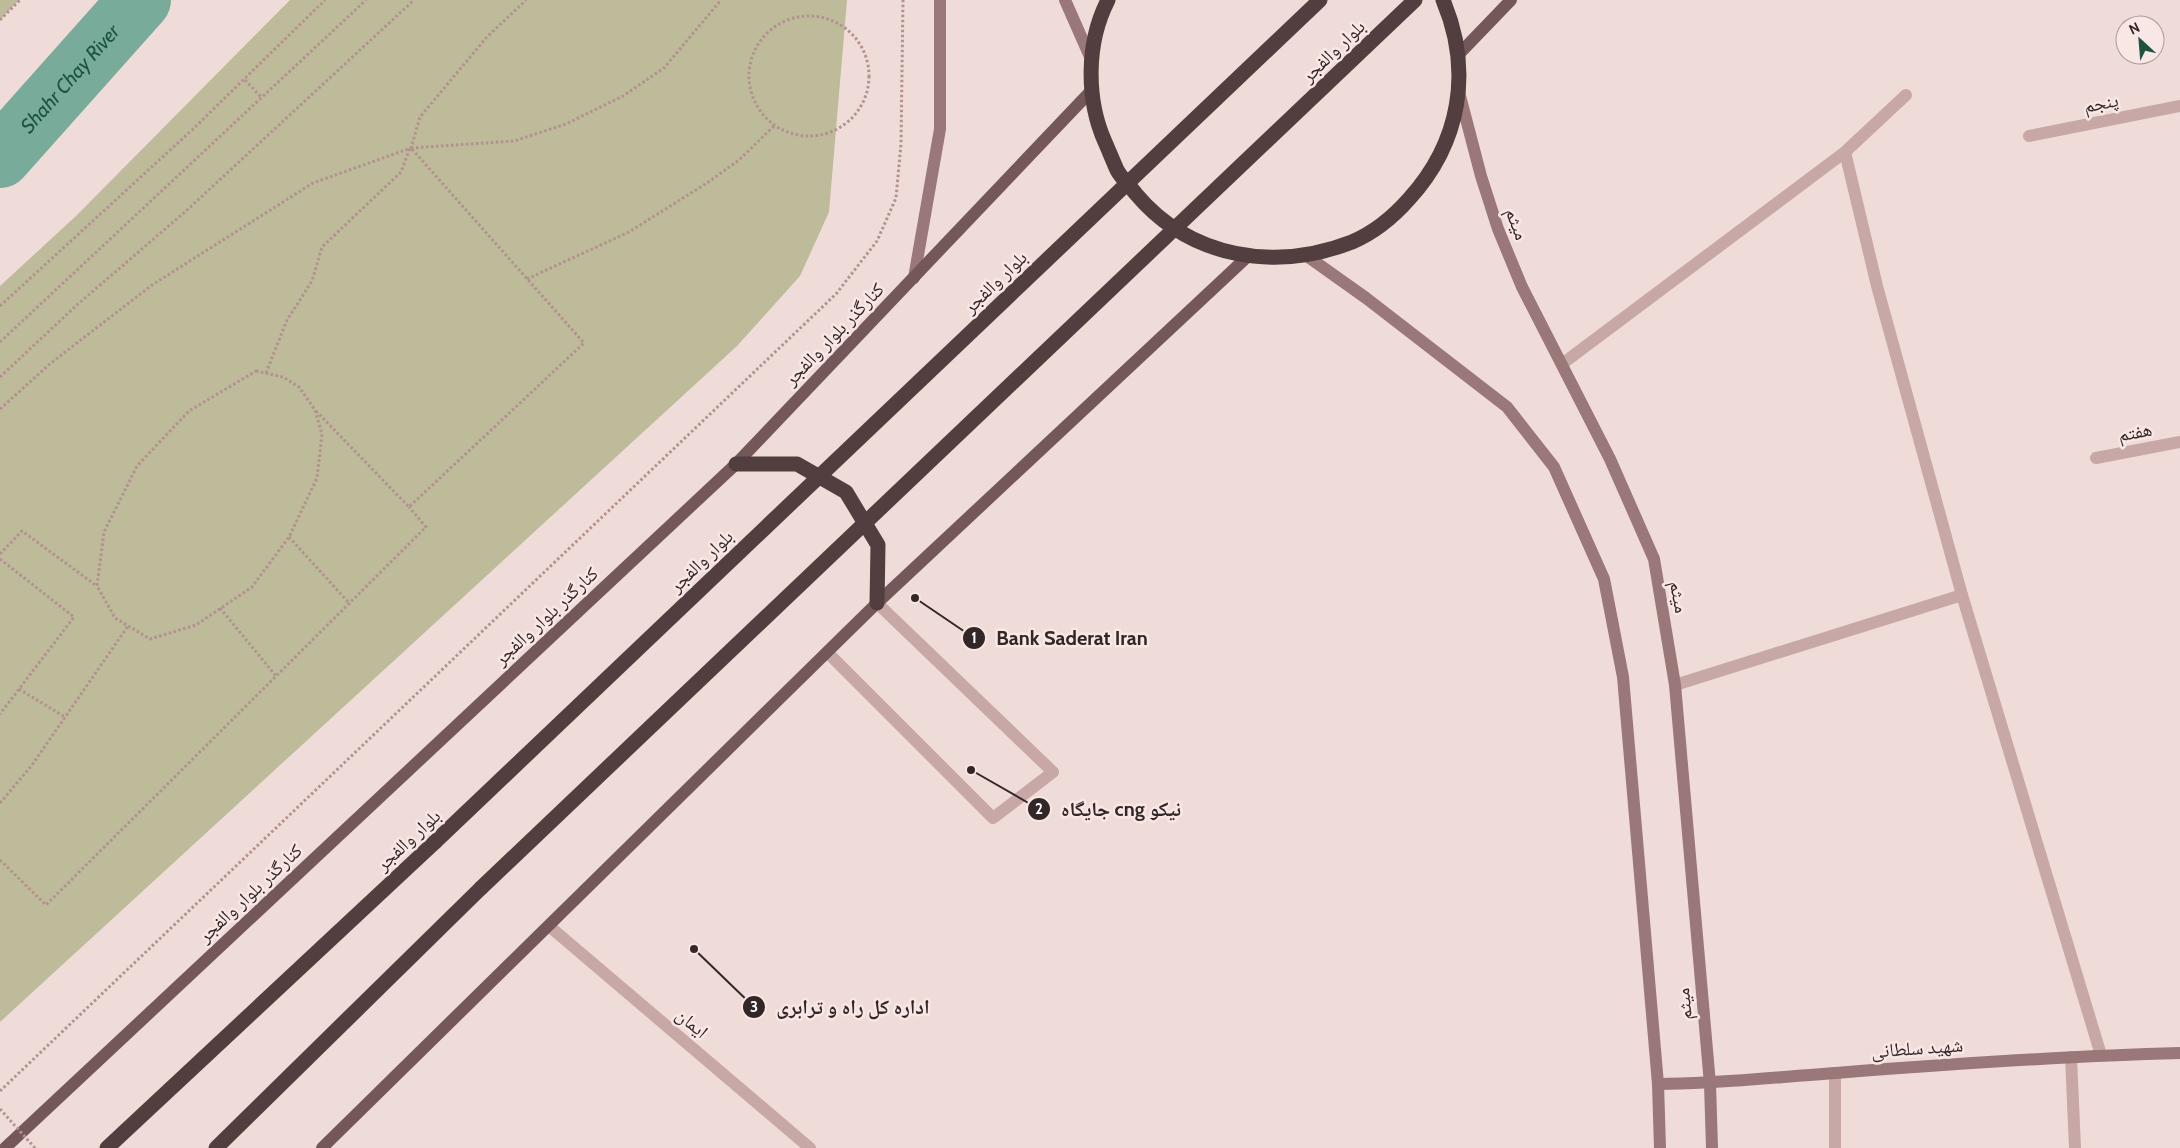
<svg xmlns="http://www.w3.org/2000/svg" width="2180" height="1148" font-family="Cabin,'Noto Naskh Arabic',sans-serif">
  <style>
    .green { fill: #bdbb9a }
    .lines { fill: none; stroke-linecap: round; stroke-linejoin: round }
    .river { stroke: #79ab9a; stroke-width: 62 }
    .path { stroke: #b29190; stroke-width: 3; stroke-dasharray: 2.5 2.5; stroke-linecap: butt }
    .lane { stroke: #c7a8a6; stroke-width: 12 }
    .street { stroke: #c7a8a6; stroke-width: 12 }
    .secondary { stroke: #9a7778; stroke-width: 12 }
    .primary { stroke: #745859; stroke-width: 12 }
    .highway { stroke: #533e3f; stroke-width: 15 }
    .path-bridge { stroke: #b29190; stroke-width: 3; stroke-dasharray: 2.5 2.5; stroke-linecap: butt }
    .highway-bridge { stroke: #533e3f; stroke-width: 15 }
    .labels { text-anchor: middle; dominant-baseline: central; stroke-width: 5; stroke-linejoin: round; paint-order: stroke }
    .street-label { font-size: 19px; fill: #332627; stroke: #f8e7e5 }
    .water-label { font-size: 20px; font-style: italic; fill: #1e5241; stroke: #f8e7e5 }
    .leader { fill: none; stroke: #332627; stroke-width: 2 }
    .callout-dot { fill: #332627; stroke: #f8e7e5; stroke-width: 2 }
    .mark-label { font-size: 15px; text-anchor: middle; font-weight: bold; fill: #fff }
    .callout-label { font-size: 20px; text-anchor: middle; font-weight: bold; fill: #332627; stroke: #f8e7e5; stroke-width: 5; stroke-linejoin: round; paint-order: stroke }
  </style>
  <rect width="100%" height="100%" fill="#efdcd9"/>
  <!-- green -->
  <g class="green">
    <path d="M 0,0 L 19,0 L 0,20 Z"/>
    <path d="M 290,0 L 847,0 L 829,212 L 800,276 L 737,346 L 0,1022 L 0,286 L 76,216 Z"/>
  </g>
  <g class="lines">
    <!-- river -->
    <path class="river" id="s1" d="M 0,157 L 140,0"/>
    <!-- path -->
    <g class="path">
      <circle cx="809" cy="76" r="60"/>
      <path d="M 0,20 L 20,0"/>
      <path d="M 245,80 L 262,98"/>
      <path d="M 411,148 L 514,141 L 566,124 L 623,96 L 664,68 L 721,0"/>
      <path d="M 527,279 L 629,232 L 707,183 L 739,160 L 774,126"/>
      <path d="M 0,306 L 192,130 L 325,0"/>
      <path d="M 0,342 L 366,0"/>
      <path d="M 256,371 L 283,377 L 299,387 L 315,410 L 322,434 L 317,478 L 289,537 L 252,587 L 196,625 L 150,639 L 115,618 L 97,586 L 104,532 L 137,466 L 189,411 Z"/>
      <path d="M 266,373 L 287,320 L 312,281 L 322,247 L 401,172 L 410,148"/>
      <path d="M 0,377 L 78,304 L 186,211 L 414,0"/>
      <path d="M 0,409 L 51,363 L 152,285 L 313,183 L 411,148 L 420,117 L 486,38 L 526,0"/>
      <path d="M 316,411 L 409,507 L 584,343 L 411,148"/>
      <path d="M 289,537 L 349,603"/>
      <path d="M 0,554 L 22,531 L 97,586"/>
      <path d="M 0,559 L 74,617 L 0,714"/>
      <path d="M 220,608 L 276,676"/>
      <path d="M 19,689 L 65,717"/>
      <path d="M 0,803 L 32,765 L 128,626"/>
      <path d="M 0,860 L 46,905 L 426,527 L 409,507"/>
      <path d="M 0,1091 L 836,294 L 877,241 L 896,198 L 901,144 L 903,0"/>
    </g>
    <!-- lane -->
    <path class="lane" d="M 828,653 L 993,818 L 1053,772 L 877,603"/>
    <!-- street -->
    <g class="street">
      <path d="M 2029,136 L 2180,106"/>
      <path d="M 1845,152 L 1877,286 L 1962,595 L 2101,1055"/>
      <path d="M 1562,364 L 1845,152 L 1906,95"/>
      <path d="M 2096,458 L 2180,442"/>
      <path d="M 1675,685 L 1962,595"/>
      <path d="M 549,926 L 810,1148"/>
      <path d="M 2071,1057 L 2075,1148"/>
      <path d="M 1835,1073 L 1835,1148"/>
    </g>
    <!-- secondary -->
    <g class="secondary">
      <path d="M 1065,0 L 1091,59"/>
      <path d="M 1459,92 L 1481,176 L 1498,229 L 1522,287 L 1610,459 L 1654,559 L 1675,685 L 1710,1084 L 1712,1148"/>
      <path d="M 1307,256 L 1366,298 L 1507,407 L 1554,467 L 1604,579 L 1623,677 L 1658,1084 L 1660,1148"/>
      <path d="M 914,278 L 940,129 L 940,0"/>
      <path d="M 1658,1084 C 1717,1084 1776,1077 1836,1073 C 1950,1064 2065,1056 2180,1053"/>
    </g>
    <!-- primary -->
    <g class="primary">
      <path d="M 1459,54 L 1511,0"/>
      <path d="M 5,1148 L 736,464 L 1091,91"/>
      <path d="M 322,1148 L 877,603 L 1247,257"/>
    </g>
    <!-- highway -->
    <g class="highway">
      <path d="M 1108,0 C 1086,43 1086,99 1105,142 C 1109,151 1113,161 1117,170 C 1122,179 1130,186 1136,194 C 1190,258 1275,272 1352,242 C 1373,233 1394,216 1409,199 C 1460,143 1473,71 1443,0"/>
      <path d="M 736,464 L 797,464 L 846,492 L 878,545 L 877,603"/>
      <path d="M 107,1148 L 435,842"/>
      <path d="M 216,1148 L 481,888"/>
    </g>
    <!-- path-bridge -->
    <path class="path-bridge" d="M 0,1109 L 35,1148"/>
    <!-- highway-bridge -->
    <g class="highway-bridge">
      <path d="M 435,842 L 1320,0"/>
      <path d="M 481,888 L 1415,0"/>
    </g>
  </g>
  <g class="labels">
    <!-- street labels -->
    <g class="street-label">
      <text transform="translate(1333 51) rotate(-44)">بلوار والفجر</text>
      <text transform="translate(2101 103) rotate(-11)">پنجم</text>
      <text transform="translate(1517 224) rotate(70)">میثم</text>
      <text transform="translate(995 282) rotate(-44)">بلوار والفجر</text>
      <text transform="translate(834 334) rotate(-46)">کنارگذر بلوار والفجر</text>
      <text transform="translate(2135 432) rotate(-11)">هفتم</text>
      <text transform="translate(701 561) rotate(-44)">بلوار والفجر</text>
      <text transform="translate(1679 597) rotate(80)">میثم</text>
      <text transform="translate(546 616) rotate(-43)">کنارگذر بلوار والفجر</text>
      <text transform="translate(408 840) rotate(-43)">بلوار والفجر</text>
      <text transform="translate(250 893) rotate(-43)">کنارگذر بلوار والفجر</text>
      <text transform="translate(1684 1004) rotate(-95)">میثم</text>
      <text transform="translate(692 1023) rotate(40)">ایمان</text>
      <text transform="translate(1917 1048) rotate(-4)">شهید سلطانی</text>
    </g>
    <!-- water labels -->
    <g class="water-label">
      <text stroke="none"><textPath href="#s1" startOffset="105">Shahr Chay River</textPath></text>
    </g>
  </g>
  <!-- callouts -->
  <path class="leader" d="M915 598L974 638M971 770L1039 809M694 949L754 1007"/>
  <g class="callout-dot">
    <circle cx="915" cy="598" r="5"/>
    <circle cx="971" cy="770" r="5"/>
    <circle cx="694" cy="949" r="5"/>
    <circle cx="974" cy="638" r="12"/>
    <circle cx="1039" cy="809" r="12"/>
    <circle cx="754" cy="1007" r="12"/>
  </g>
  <g class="mark-label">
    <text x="974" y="643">1</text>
    <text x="1039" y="814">2</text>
    <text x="754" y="1012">3</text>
  </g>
  <g class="callout-label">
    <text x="1072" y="645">Bank Saderat Iran</text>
    <text x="1121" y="816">جایگاه cng نیکو</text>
    <text x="853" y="1014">اداره کل راه و ترابری</text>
  </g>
  <!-- north arrow -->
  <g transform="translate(2140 40) rotate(334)"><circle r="24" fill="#f8e7e5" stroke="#a99a99"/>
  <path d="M0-4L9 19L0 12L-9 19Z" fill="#1e5241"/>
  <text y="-8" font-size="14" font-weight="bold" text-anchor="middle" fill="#332627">N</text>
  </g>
</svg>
